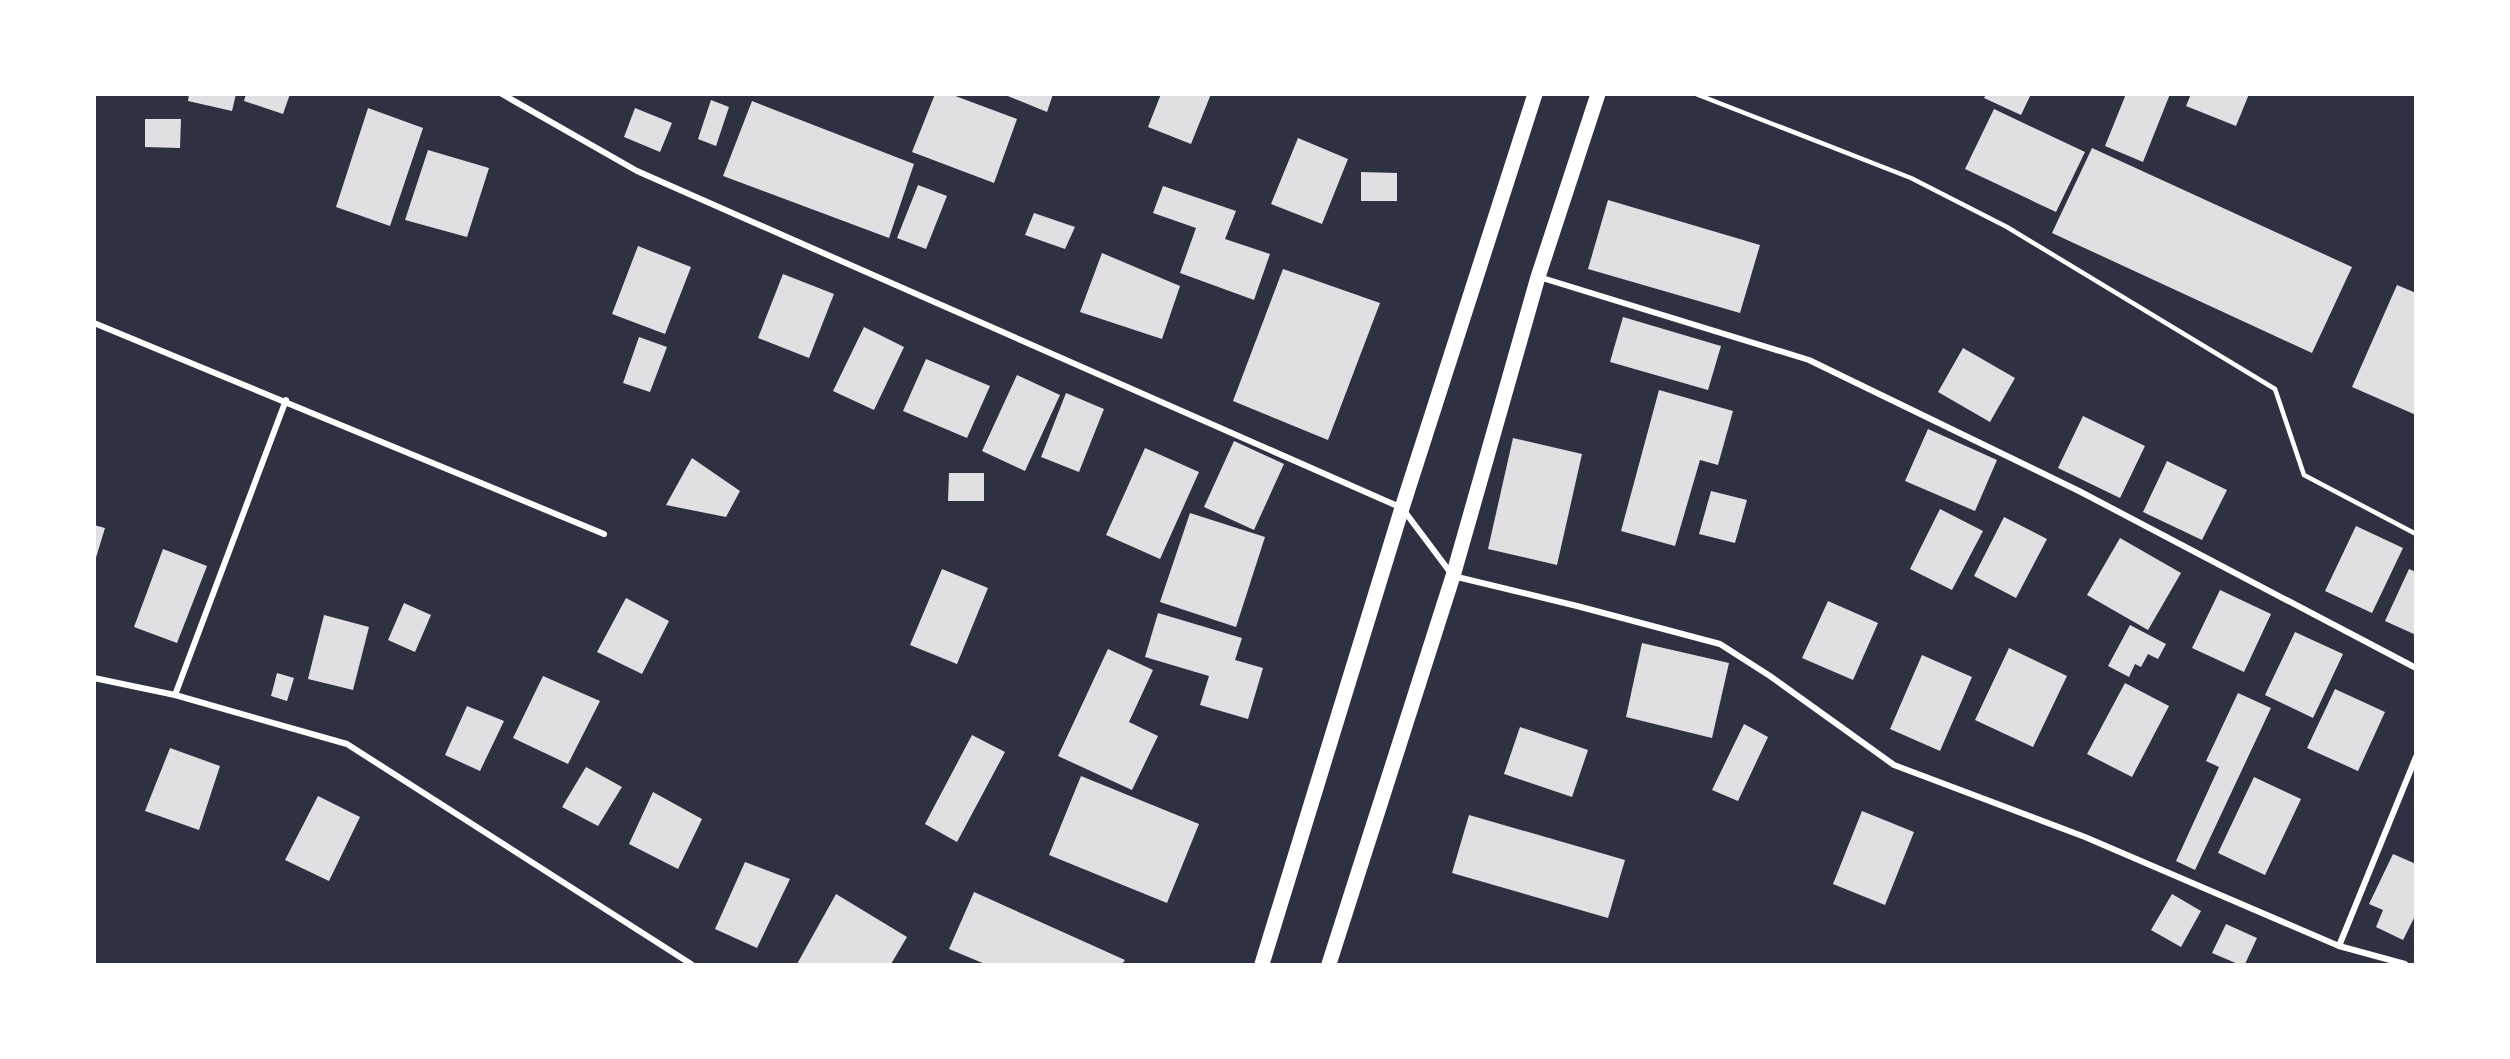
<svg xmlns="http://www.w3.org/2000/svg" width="2510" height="1059" font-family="'PT Sans Narrow',sans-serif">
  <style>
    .building { fill: #e0e0e3 }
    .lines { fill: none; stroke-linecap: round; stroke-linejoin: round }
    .service { stroke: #fff; stroke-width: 4.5 }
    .minor { stroke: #fff; stroke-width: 6 }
    .primary { stroke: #fff; stroke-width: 15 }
  </style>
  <rect width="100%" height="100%" fill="#2d3142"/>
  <!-- building -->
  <g class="building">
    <path d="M 189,94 L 236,94 L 232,111 L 188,101 Z"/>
    <path d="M 246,94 L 290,94 L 283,114 L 244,101 Z"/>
    <path d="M 935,94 L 950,94 L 1017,119 L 994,183 L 912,152 Z"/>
    <path d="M 1003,94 L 1053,94 L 1047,112 Z"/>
    <path d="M 1161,94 L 1211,94 L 1191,144 L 1148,127 Z"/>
    <path d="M 1986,94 L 2031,94 L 2021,115 L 1984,98 Z"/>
    <path d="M 2126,94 L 2170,94 L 2143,162 L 2105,146 Z"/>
    <path d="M 2191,94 L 2249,94 L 2236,126 L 2186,106 Z"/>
    <path d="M 711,100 L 729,107 L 716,146 L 698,139 Z"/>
    <path d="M 752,101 L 914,164 L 889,238 L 723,176 Z"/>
    <path d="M 368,108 L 423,128 L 390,226 L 336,207 Z"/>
    <path d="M 635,108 L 672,123 L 660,152 L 624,137 Z"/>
    <path d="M 1994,109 L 2085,152 L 2056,212 L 1965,169 Z"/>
    <path d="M 145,119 L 181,119 L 180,148 L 145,147 Z"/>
    <path d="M 1298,138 L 1348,159 L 1322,224 L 1271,204 Z"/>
    <path d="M 2092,148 L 2352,267 L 2312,353 L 2052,233 Z"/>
    <path d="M 428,150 L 489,168 L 467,237 L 405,220 Z"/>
    <path d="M 1361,172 L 1397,173 L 1397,201 L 1361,201 Z"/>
    <path d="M 918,185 L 947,196 L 926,249 L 897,238 Z"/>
    <path d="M 1163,186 L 1236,211 L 1225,239 L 1270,254 L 1254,300 L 1180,273 L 1196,228 L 1153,213 Z"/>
    <path d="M 1608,200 L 1760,245 L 1740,313 L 1588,269 Z"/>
    <path d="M 1034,213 L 1075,227 L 1065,249 L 1025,235 Z"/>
    <path d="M 638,246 L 691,267 L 665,334 L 612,314 Z"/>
    <path d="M 1102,253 L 1180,286 L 1162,339 L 1080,312 Z"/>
    <path d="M 1283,269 L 1380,303 L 1328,440 L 1233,401 Z"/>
    <path d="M 783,274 L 834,294 L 809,358 L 758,338 Z"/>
    <path d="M 2397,285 L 2416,293 L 2416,415 L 2352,387 Z"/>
    <path d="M 1623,317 L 1721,346 L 1708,390 L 1610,362 Z"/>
    <path d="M 864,327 L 904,347 L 874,410 L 833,391 Z"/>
    <path d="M 639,337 L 667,347 L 650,392 L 623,383 Z"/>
    <path d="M 1963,348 L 2015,378 L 1990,422 L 1938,392 Z"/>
    <path d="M 926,359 L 990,386 L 967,438 L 903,411 Z"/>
    <path d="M 1017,375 L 1060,395 L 1025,471 L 982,451 Z"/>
    <path d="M 1659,390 L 1733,411 L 1718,465 L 1700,460 L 1675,546 L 1621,531 Z"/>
    <path d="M 1066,393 L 1104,409 L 1079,472 L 1041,457 Z"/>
    <path d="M 2083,416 L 2145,446 L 2120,498 L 2058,468 Z"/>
    <path d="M 1928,429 L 1997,460 L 1975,511 L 1905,481 Z"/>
    <path d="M 1513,438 L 1582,454 L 1557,565 L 1488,549 Z"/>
    <path d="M 1234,441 L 1284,464 L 1254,530 L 1204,507 Z"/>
    <path d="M 1145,448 L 1199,472 L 1160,559 L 1106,535 Z"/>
    <path d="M 692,458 L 740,491 L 726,517 L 666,505 Z"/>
    <path d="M 2167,461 L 2227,490 L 2202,540 L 2143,512 Z"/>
    <path d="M 949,473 L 984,473 L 984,501 L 948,501 Z"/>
    <path d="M 1711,491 L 1747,500 L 1735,543 L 1699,534 Z"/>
    <path d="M 1940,509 L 1983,531 L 1952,590 L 1910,569 Z"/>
    <path d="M 1190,513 L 1265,537 L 1236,627 L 1160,602 Z"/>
    <path d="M 2004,517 L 2047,539 L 2016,598 L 1974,576 Z"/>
    <path d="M 94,525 L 105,528 L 95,561 L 94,561 Z"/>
    <path d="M 2356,526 L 2403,548 L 2372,613 L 2325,591 Z"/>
    <path d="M 2120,538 L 2181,573 L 2148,630 L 2087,595 Z"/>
    <path d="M 163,549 L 207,566 L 177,643 L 134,627 Z"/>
    <path d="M 942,569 L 988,588 L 957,664 L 910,645 Z"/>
    <path d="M 2409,569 L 2416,572 L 2416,635 L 2385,621 Z"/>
    <path d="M 2220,590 L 2271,614 L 2244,672 L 2192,648 Z"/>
    <path d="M 626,598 L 669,621 L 642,674 L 597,652 Z"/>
    <path d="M 1828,601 L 1878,623 L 1853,680 L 1802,658 Z"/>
    <path d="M 404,603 L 431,615 L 415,652 L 388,640 Z"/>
    <path d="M 1158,613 L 1242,638 L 1235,660 L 1263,668 L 1248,719 L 1200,705 L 1209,676 L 1145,657 Z"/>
    <path d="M 324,615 L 369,627 L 353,690 L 308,679 Z"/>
    <path d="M 2130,625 L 2166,644 L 2158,659 L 2148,654 L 2141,667 L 2135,664 L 2129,677 L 2108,666 Z"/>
    <path d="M 2295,632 L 2343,654 L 2313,718 L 2265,695 Z"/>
    <path d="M 1642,643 L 1729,663 L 1712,738 L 1626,717 Z"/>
    <path d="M 2009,648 L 2067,676 L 2033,747 L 1975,720 Z"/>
    <path d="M 1108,649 L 1153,670 L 1129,722 L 1158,736 L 1132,790 L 1058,756 Z"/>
    <path d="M 1922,655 L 1972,677 L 1940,751 L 1890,729 Z"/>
    <path d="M 277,673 L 294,678 L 287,701 L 271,696 Z"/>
    <path d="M 543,676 L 600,701 L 568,764 L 513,738 Z"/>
    <path d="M 2125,683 L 2169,706 L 2132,777 L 2087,754 Z"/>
    <path d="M 2335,689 L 2385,712 L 2358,771 L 2307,748 Z"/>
    <path d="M 2238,693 L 2271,708 L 2195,870 L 2176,861 L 2219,767 L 2206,761 Z"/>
    <path d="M 467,706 L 504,721 L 480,771 L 445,755 Z"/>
    <path d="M 1744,724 L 1768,737 L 1738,801 L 1712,790 Z"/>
    <path d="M 1520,727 L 1588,750 L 1572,797 L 1504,774 Z"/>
    <path d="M 972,735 L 1005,752 L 957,842 L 925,824 Z"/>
    <path d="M 170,748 L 220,766 L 199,830 L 145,811 Z"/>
    <path d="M 586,767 L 622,787 L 598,826 L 562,807 Z"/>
    <path d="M 1081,776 L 1199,824 L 1167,903 L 1049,855 Z"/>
    <path d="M 2254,777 L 2301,799 L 2265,875 L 2218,853 Z"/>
    <path d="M 653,792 L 702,819 L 678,869 L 629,844 Z"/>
    <path d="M 318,796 L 360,817 L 329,881 L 285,860 Z"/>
    <path d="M 1862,811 L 1914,832 L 1885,905 L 1833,884 Z"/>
    <path d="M 1469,815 L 1625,860 L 1608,918 L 1452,873 Z"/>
    <path d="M 2393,854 L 2416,864 L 2416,914 L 2403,940 L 2376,927 L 2383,910 L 2369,904 Z"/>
    <path d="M 745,862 L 790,879 L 757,948 L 715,929 Z"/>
    <path d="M 974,892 L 1125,960 L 1122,964 L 985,964 L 949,949 Z"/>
    <path d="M 836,894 L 907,937 L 891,964 L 797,964 Z"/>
    <path d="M 2172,894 L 2201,911 L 2181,947 L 2151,930 Z"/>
    <path d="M 2226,924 L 2257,938 L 2245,964 L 2238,964 L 2212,953 Z"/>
  </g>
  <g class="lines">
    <!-- service -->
    <path class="service" d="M 1696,94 L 1911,178 L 2007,227 L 2275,389 L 2304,475 L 2416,534"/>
    <!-- minor -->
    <g class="minor">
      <path d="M 502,94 L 637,171 L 1402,508 L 1453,576 L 1577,606 L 1720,644 L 1770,676 L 1894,765 L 2085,837 L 2339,946 L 2405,964"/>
      <path d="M 1539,277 L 1809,360 L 2079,491 L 2416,668"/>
      <path d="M 94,323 L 604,534"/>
      <path d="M 94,678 L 175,695 L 347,744 L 691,964"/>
      <path d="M 175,695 L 286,400"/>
      <path d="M 2339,946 L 2416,757"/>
    </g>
    <!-- primary -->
    <g class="primary">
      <path d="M 1262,964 L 1402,508 L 1535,94"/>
      <path d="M 1329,964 L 1453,576 L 1538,277 L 1598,94"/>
    </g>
  </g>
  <!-- border -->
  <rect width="2510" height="1059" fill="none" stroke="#ffffff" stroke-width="192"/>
</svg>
